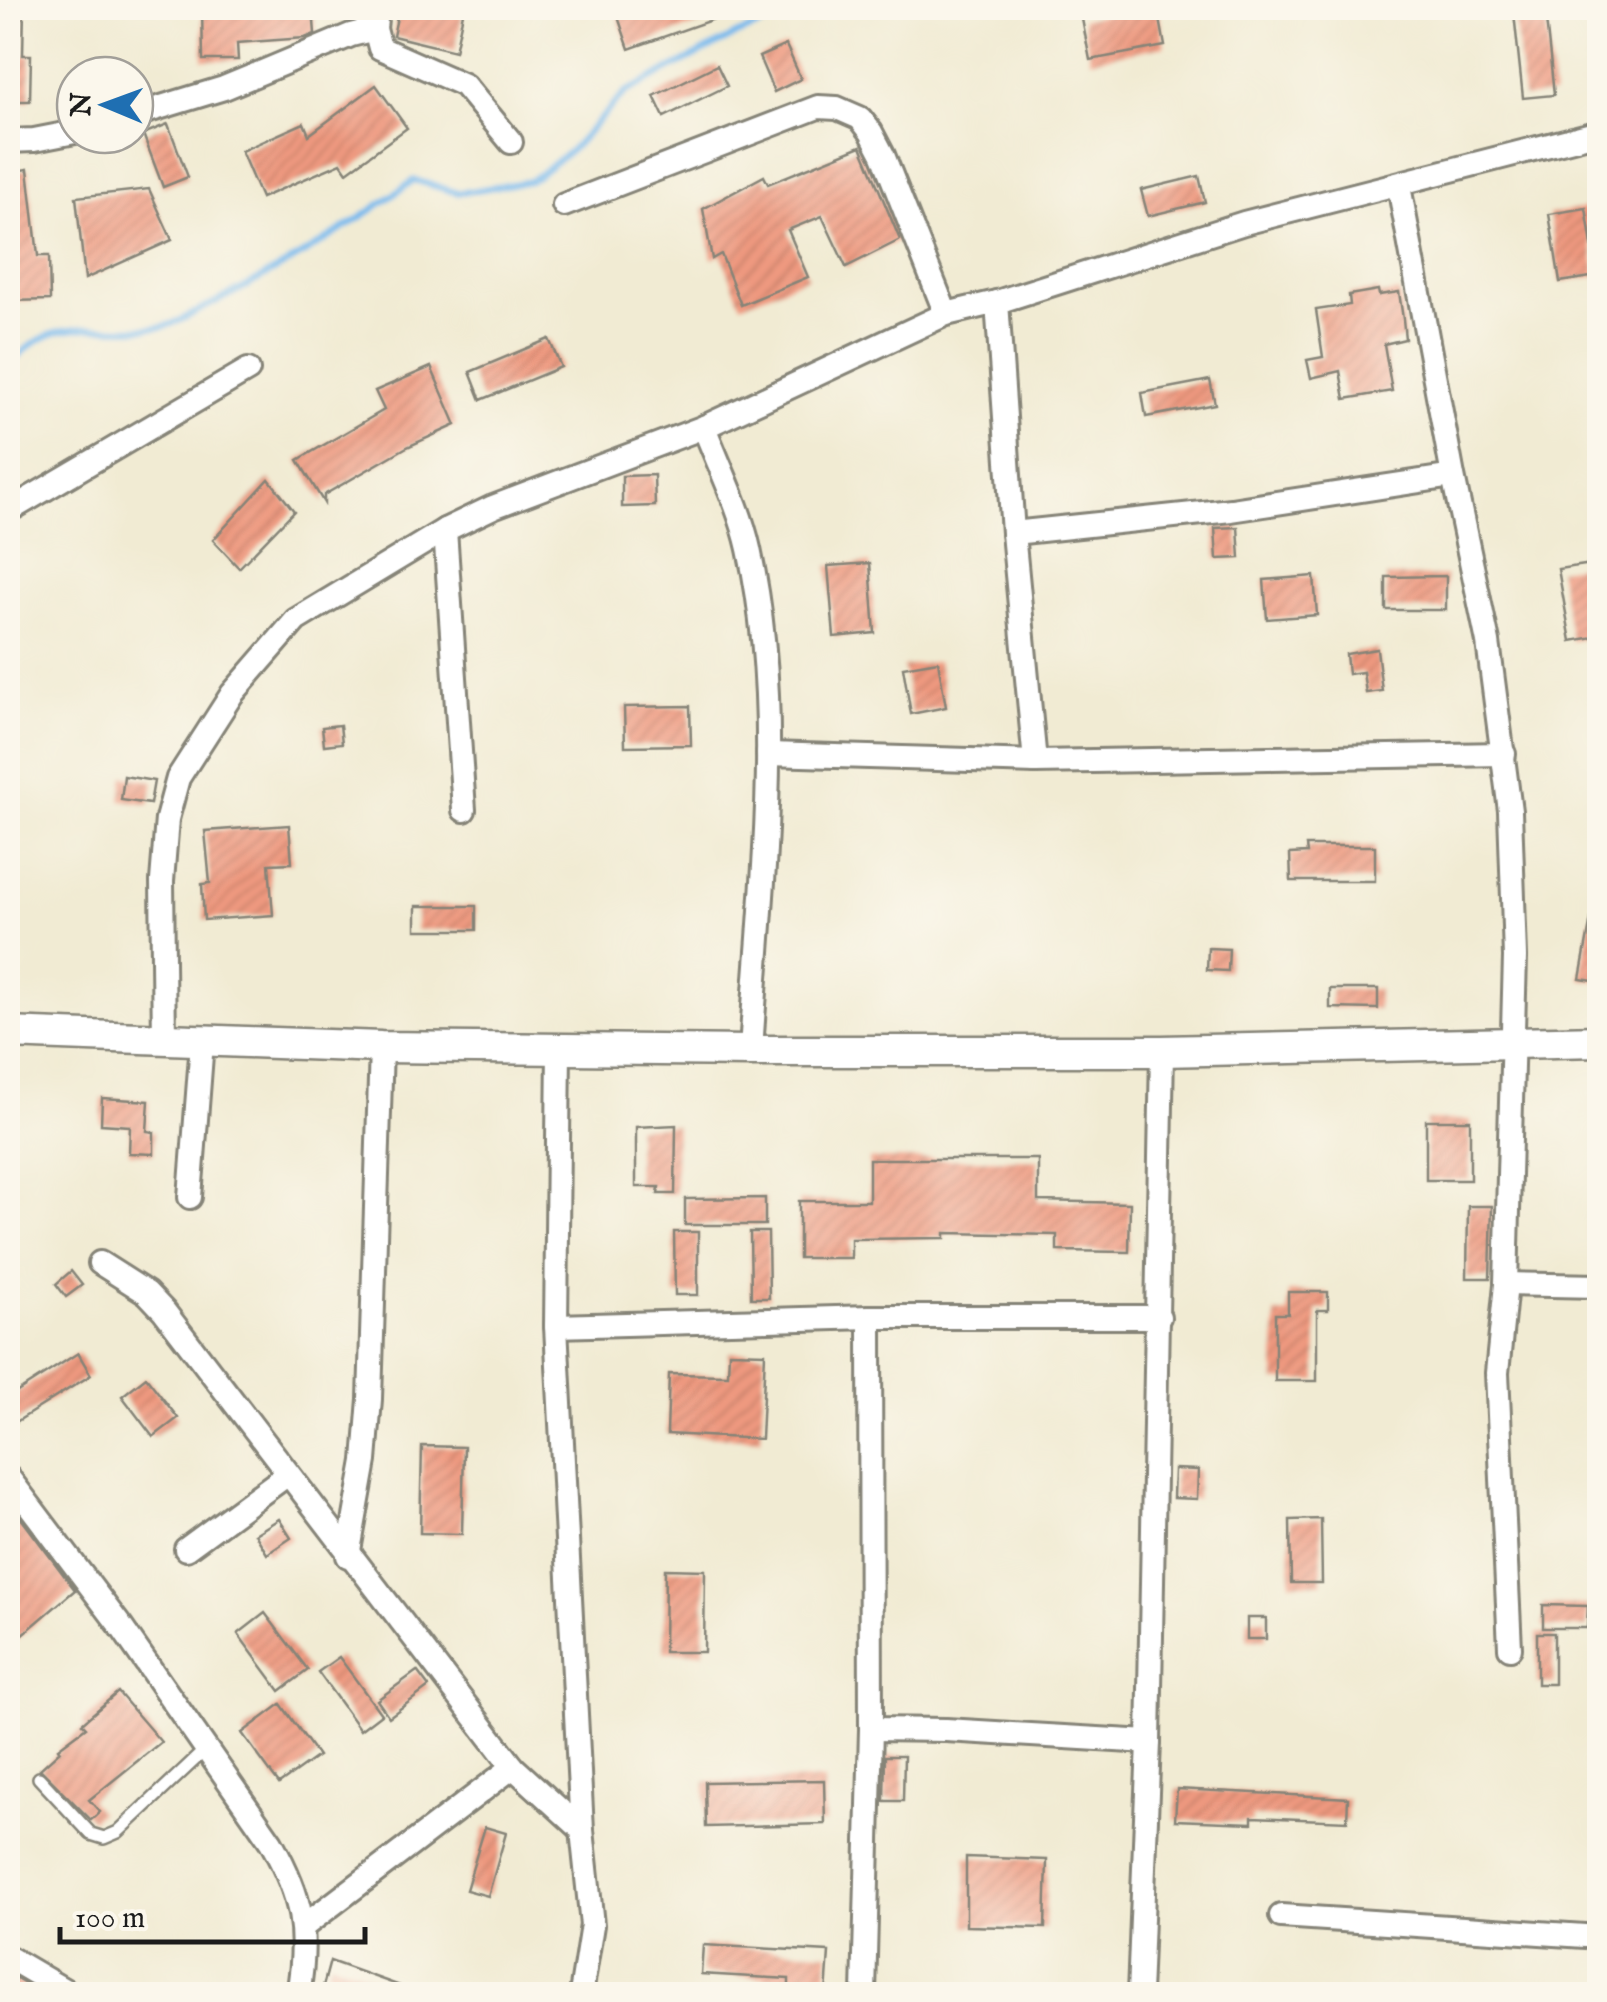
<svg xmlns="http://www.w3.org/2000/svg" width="1607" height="2002" font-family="'IM FELL English',serif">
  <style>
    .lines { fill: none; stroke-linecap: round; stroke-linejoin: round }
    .stream { stroke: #77b9ed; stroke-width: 6 }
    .building { fill: url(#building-hatch) }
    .service-casing { stroke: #868478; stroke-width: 16 }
    .minor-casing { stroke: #868478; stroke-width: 28 }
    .tertiary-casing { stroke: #868478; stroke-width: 35 }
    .service { stroke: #fff; stroke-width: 11 }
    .minor { stroke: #fff; stroke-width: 22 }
    .tertiary { stroke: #fff; stroke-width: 30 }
  </style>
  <defs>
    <pattern id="building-hatch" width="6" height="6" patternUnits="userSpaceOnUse" patternTransform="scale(2.5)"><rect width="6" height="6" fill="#ee997f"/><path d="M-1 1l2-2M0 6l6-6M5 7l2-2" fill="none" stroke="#cc836d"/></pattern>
  </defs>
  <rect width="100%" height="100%" fill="#fbf7ec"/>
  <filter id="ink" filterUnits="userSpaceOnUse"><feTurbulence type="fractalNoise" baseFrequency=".01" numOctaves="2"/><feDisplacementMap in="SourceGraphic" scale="20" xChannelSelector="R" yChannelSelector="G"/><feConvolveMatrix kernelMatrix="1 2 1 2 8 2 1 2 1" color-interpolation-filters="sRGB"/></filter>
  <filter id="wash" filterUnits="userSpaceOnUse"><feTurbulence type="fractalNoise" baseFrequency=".0048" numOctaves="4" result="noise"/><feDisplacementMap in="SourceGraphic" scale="40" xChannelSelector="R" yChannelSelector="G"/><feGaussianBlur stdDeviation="2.25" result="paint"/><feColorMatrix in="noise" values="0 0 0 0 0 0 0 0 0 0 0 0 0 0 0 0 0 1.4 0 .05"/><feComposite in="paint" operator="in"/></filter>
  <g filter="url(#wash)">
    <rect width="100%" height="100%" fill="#f1ebd3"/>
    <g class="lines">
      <!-- stream -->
      <path class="stream" d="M 8,416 L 15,400 L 11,364 C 56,311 101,335 161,327 C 177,324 195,312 210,305 C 281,270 350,227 414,180 L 458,193 L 530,181 L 571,150 L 626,92 L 738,34 L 806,8"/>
    </g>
    <g id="blocks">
      <!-- building -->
      <g class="building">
        <path d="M 8,8 L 24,8 L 23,55 L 31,55 L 30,101 L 8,101 Z"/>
        <path d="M 202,8 L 313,8 L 315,34 L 305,38 L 237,43 L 238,60 L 203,60 Z"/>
        <path d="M 399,8 L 464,8 L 455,51 L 393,36 Z"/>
        <path d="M 615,8 L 736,8 L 737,11 L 629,49 Z"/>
        <path d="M 1141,8 L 1158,8 L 1165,46 L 1090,60 L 1082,19 Z"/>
        <path d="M 1545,10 L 1554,95 L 1523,98 L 1514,13 Z"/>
        <path d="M 786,45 L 801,79 L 774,92 L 759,57 Z"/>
        <path d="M 717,65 L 727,86 L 664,117 L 654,96 Z"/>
        <path d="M 376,85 L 407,128 L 347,172 L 341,163 L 261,198 L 241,151 L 304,123 L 309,135 Z"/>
        <path d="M 168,124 L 188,177 L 163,187 L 143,134 Z"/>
        <path d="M 861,146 L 900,240 L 846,267 L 822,216 L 788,230 L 808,277 L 741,305 L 721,254 L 712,259 L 703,209 L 764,176 L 768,184 Z"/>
        <path d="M 28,169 L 38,256 L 49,256 L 50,300 L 11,301 L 8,172 Z"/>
        <path d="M 1199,176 L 1205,202 L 1148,216 L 1141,190 Z"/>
        <path d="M 149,189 L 172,240 L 85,279 L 76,197 Z"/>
        <path d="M 1586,208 L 1597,276 L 1560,282 L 1549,214 Z"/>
        <path d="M 1378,290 L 1379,295 L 1399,292 L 1403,319 L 1405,339 L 1384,344 L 1392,391 L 1345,399 L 1340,371 L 1311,378 L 1307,360 L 1323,357 L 1316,310 L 1350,305 L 1349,295 Z"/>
        <path d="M 549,339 L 561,367 L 481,400 L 470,372 Z"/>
        <path d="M 431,367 L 456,425 L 407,447 L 324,495 L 324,503 L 298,460 L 384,410 L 375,391 Z"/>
        <path d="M 1210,380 L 1215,404 L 1146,417 L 1142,393 Z"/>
        <path d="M 654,475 L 655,506 L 622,507 L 622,476 Z"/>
        <path d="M 269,479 L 294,511 L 239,568 L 213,540 Z"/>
        <path d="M 1238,527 L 1240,558 L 1217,559 L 1215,528 Z"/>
        <path d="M 870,563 L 875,633 L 834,637 L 828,566 Z"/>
        <path d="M 1592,564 L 1600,605 L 1600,636 L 1571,641 L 1558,569 Z"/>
        <path d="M 1314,576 L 1317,615 L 1267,619 L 1264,580 Z"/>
        <path d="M 1446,576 L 1446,610 L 1386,610 L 1386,577 Z"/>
        <path d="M 1377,649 L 1382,691 L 1366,693 L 1363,672 L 1348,674 L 1346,654 Z"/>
        <path d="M 938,661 L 946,707 L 911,714 L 903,667 Z"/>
        <path d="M 690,706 L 691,745 L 625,746 L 624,707 Z"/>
        <path d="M 340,725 L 342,743 L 324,745 L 322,727 Z"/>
        <path d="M 124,776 L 154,781 L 150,804 L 121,800 Z"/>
        <path d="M 289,825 L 292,863 L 269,864 L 273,915 L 204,920 L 202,884 L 210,883 L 205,831 Z"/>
        <path d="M 1306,846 L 1375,846 L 1375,881 L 1291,881 L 1290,854 L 1307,853 Z"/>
        <rect x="416" y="906" width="60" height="24"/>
        <path d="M 1591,918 L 1600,919 L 1600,982 L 1580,979 Z"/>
        <path d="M 1208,948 L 1229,949 L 1228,971 L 1207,970 Z"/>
        <path d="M 1330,989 L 1378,989 L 1378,1009 L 1330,1008 Z"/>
        <path d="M 102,1098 L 149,1101 L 147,1131 L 154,1132 L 154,1154 L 129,1153 L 130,1126 L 101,1124 Z"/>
        <rect x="1426" y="1120" width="44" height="60"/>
        <path d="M 676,1125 L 675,1194 L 658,1194 L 659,1187 L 636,1187 L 636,1127 Z"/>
        <path d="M 869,1159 L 1038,1159 L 1038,1201 L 1130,1203 L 1129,1252 L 1057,1251 L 1057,1235 L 945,1233 L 945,1238 L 851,1239 L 851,1258 L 799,1258 L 799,1201 L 869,1201 Z"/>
        <path d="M 765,1198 L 765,1225 L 685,1225 L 685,1199 Z"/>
        <path d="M 1468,1206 L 1492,1206 L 1490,1278 L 1467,1278 Z"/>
        <path d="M 674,1232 L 698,1232 L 698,1295 L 675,1295 Z"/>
        <path d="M 750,1232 L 768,1232 L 769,1298 L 751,1298 Z"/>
        <path d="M 71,1271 L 82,1285 L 66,1297 L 56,1284 Z"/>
        <path d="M 1288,1292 L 1328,1292 L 1328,1310 L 1317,1310 L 1317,1381 L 1275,1381 L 1275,1314 L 1288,1314 Z"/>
        <path d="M 729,1352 L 765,1353 L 761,1439 L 667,1434 L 669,1374 L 728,1375 Z"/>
        <path d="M 78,1353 L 91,1375 L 8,1427 L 8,1398 Z"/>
        <path d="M 146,1377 L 178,1418 L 153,1437 L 122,1396 Z"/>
        <path d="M 422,1446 L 464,1447 L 462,1534 L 420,1533 Z"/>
        <path d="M 1174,1469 L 1198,1470 L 1197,1499 L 1173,1498 Z"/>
        <path d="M 8,1501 L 75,1590 L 8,1647 Z"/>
        <path d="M 279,1519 L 291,1538 L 267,1554 L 255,1534 Z"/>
        <path d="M 1321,1519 L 1322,1583 L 1291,1583 L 1290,1520 Z"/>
        <path d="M 665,1569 L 705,1570 L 704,1652 L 664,1652 Z"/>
        <path d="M 1543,1605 L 1588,1606 L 1587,1628 L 1543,1628 Z"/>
        <path d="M 265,1613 L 308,1670 L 280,1691 L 238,1634 Z"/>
        <rect x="1247" y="1618" width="19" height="21"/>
        <rect x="1537" y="1633" width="17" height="51"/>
        <path d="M 339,1657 L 381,1714 L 360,1730 L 318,1672 Z"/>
        <path d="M 417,1671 L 429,1687 L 389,1717 L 377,1700 Z"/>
        <path d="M 118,1692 L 161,1742 L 89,1800 L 100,1812 L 91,1820 L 40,1769 L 60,1751 L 58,1748 L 86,1727 L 82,1723 Z"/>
        <path d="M 281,1704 L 318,1756 L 279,1784 L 242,1733 Z"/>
        <path d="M 885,1756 L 904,1756 L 903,1801 L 884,1801 Z"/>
        <path d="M 824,1780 L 825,1824 L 706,1827 L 705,1782 Z"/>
        <path d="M 1177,1789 L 1348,1798 L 1347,1821 L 1252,1817 L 1252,1823 L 1175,1820 Z"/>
        <path d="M 485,1827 L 506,1833 L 488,1896 L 466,1890 Z"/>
        <path d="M 966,1857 L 1047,1860 L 1045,1928 L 966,1926 Z"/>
        <path d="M 703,1945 L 829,1952 L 826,1994 L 789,1994 L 789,1979 L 701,1974 Z"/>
        <path d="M 330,1961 L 417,1992 L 416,1994 L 321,1994 Z"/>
        <path d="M 8,1975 L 11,1976 L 42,1994 L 8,1994 Z"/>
      </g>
    </g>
  </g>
  <g filter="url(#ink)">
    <use href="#blocks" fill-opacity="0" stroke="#868478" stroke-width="2.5"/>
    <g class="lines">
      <defs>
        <path id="service" d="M 39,1778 L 91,1834 L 104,1838 L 118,1832 L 206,1749"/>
        <g id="minor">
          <path d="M 375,29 L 380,48 L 464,85 L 511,142"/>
          <path d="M 135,115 L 224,88 L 351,35 L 375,29 L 377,8"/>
          <path d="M 8,141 L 34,140 L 75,132"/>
          <path d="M 1399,186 L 1453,476 L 1488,642 L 1510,811 L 1515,957 L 1506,1284 L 1497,1373 L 1510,1648"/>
          <path d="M 564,205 L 818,107 L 837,108 L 860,118 L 871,132 L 883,155 L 946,314"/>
          <path d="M 997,302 L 1013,533 L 1035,762"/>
          <path d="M 704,427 C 719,466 740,508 749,549 C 785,713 761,884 751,1051"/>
          <path d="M 8,511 L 248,370"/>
          <path d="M 445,530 L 464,810"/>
          <path d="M 1013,533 L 1231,510 L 1453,476"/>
          <path d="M 768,754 L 1035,762 L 1504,754"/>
          <path d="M 164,1040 L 162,881 L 167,819 L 178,778 L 232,694 L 296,620 L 445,530 L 493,507 L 704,427 L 946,314 L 997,302 L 1244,223 L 1600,132"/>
          <path d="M 559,1048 L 556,1326 L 582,1830 L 592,1925 L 581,1994"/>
          <path d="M 190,1197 L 202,1042"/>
          <path d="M 100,1263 L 147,1293 L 164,1311 L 513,1767 L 582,1830"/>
          <path d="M 1506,1284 L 1600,1286"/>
          <path d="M 556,1326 L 870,1317 L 1159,1317"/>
          <path d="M 8,1477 L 122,1628 L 271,1842 C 302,1897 309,1932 298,1994"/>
          <path d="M 186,1549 L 288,1474"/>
          <path d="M 348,1556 L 365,1461 L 370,1399 L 381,1047"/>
          <path d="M 871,1729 L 946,1730 L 1149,1742"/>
          <path d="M 1281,1916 L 1600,1937"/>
          <path d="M 304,1926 L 513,1767"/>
          <path d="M 8,1957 L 71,1994"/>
          <path d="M 864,1994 L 871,1729 L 870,1317"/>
          <path d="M 1139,1994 L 1149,1742 L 1162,1051"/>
        </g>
        <path id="tertiary" d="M 8,1033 L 381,1047 L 751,1051 L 1162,1051 L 1600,1041"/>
      </defs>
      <!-- service casing -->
      <use href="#service" class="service-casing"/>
      <!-- minor casing -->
      <use href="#minor" class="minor-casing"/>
      <!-- tertiary casing -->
      <use href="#tertiary" class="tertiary-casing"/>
      <!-- service -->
      <use href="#service" class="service"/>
      <!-- minor -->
      <use href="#minor" class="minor"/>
      <!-- tertiary -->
      <use href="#tertiary" class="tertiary"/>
    </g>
  </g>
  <!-- margin -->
  <rect width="1607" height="2002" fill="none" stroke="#fbf7ec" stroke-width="40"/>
  <!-- north arrow -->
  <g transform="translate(105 105) rotate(271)"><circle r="48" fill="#fbf7ec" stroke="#a29f99" stroke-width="2.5"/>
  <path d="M0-8L18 38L0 25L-18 38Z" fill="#1f6fb2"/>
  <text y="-15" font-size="28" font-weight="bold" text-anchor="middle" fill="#1c1c1c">N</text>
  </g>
  <!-- scale -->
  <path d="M60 1927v15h305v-15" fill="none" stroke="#1c1c1c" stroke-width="5"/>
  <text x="75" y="1927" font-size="30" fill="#1c1c1c" stroke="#fbf7ec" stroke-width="8" paint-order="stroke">100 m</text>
</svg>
